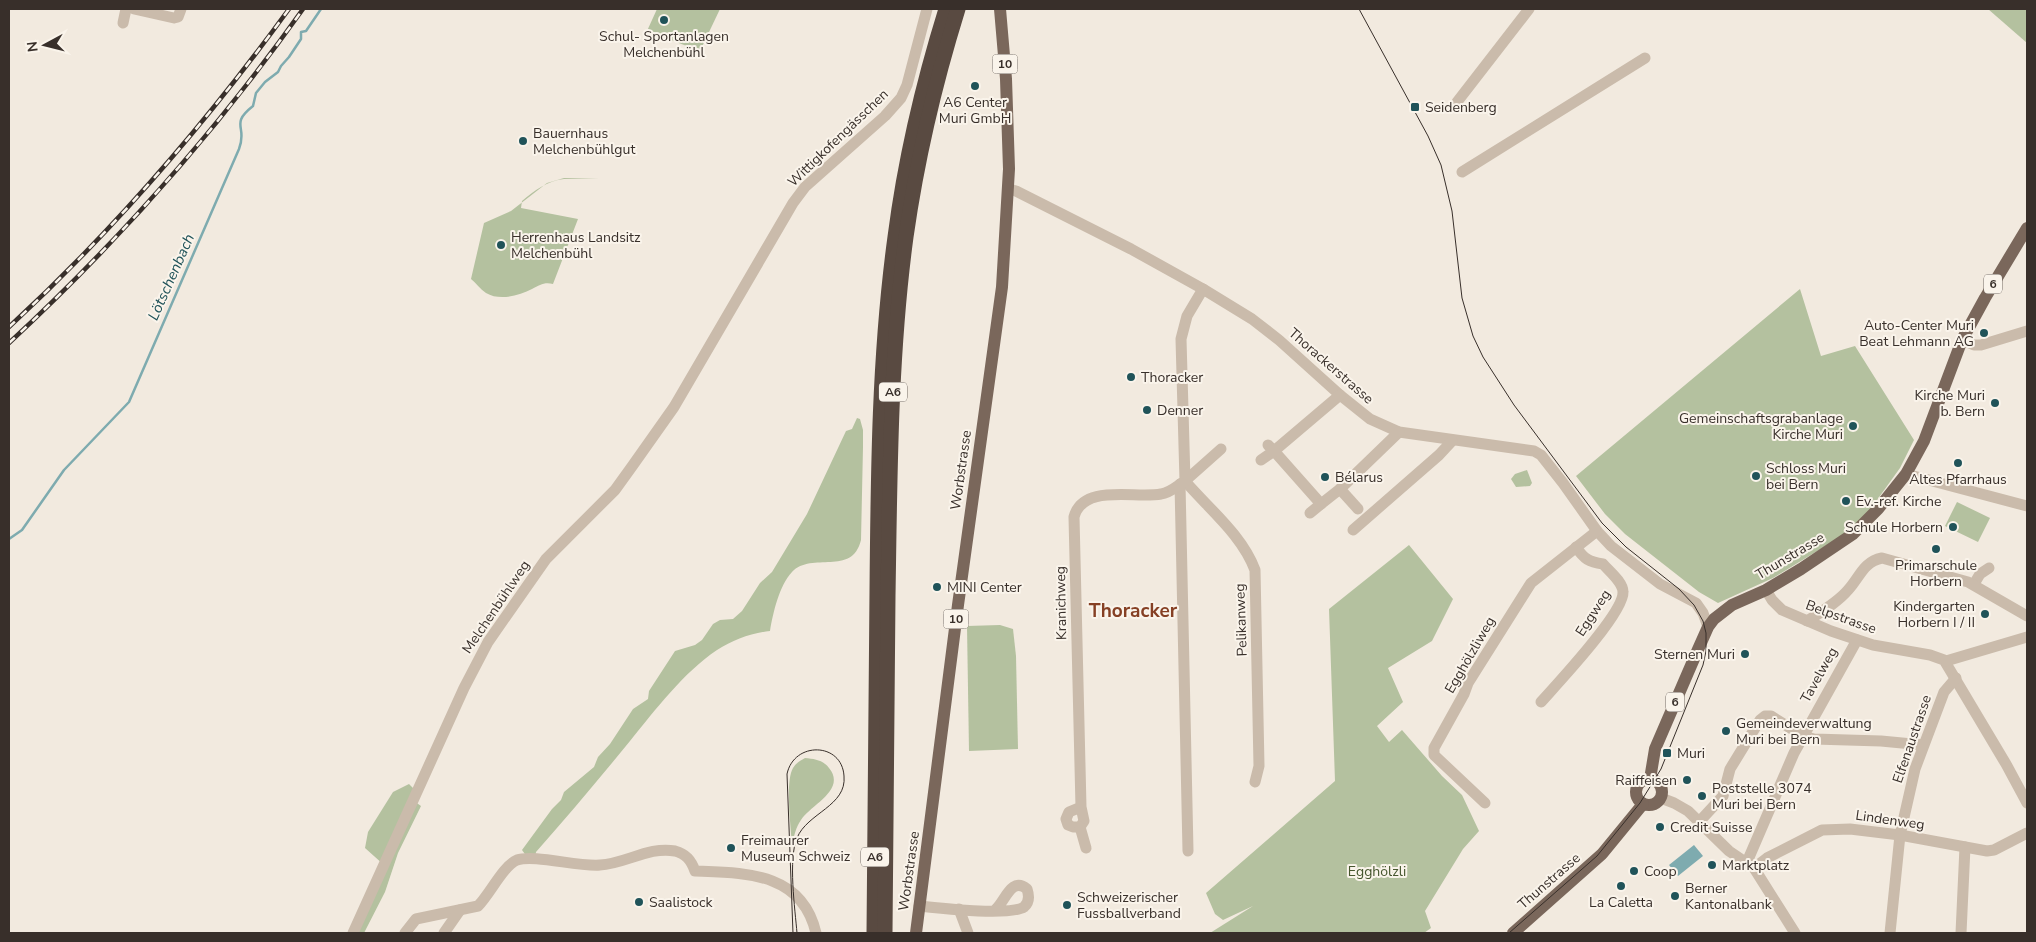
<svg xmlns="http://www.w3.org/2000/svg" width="2036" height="942" font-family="'Nunito Sans',sans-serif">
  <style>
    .green { fill: #b4c19f; fill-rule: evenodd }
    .water { fill: #7eabaf }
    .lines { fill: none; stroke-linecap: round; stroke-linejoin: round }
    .stream { stroke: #7eabaf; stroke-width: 2.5 }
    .street { stroke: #cabbab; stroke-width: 11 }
    .primary { stroke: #7a675b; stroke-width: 12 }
    .highway { stroke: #594a41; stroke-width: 15 }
    .tram { stroke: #382f2a; stroke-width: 1 }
    .rail-casing { stroke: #382f2a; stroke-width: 4.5 }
    .rail { stroke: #faf4eb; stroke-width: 2.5; stroke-dasharray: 8; stroke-linecap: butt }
    .poi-dot { fill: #205359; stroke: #faf4eb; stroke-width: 2 }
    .labels { text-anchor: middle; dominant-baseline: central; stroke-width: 4; stroke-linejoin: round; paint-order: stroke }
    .shield { fill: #faf4eb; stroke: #726a64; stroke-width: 1 }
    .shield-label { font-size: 12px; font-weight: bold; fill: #382f2a }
    .poi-label { font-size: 14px; fill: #382f2a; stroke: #faf4eb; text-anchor: start }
    .street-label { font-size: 14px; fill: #382f2a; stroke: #faf4eb }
    .park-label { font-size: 14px; fill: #46562e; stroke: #faf4eb }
    .water-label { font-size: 15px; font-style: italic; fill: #205359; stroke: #faf4eb }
    .district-label { font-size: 19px; font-weight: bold; fill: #864024; stroke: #faf4eb }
  </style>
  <rect width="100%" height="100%" fill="#f2eadf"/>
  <!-- green -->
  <g class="green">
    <path d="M 657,9 L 720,9 L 700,51 L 647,31 Z"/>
    <path d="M 1988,9 L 2027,9 L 2027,43 Z"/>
    <path d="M 564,178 L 599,179 L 578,219 L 553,284 C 544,282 540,285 532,289 C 519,296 499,301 486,293 C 480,289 476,283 471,279 L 484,223 L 511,211 L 547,183 ZM 564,179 L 599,179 L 578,219 L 521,208 L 522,201 C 535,190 547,181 564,179 Z"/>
    <path d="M 1800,289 L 1821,356 L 1855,346 L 1914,440 L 1900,468 L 1864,518 L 1845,534 L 1773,578 L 1718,603 L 1699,592 L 1625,534 L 1605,514 L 1576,476 Z"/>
    <path d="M 857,418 L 860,419 L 863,430 L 863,447 L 861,540 C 852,577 812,551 792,572 C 779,586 773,613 770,631 C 751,633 733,640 717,650 C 684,672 655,710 630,741 C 599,779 568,816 536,852 L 535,858 L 527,857 L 522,850 L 552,809 L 561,800 L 564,792 L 594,767 L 598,757 L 610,744 L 633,709 L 648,699 L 649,691 L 675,651 L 695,645 L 702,640 L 713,624 L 720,620 L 733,619 L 742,611 L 760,583 L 772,572 L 807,514 L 846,431 L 852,429 Z"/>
    <path d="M 1527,470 L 1532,483 L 1530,486 L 1516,487 L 1511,479 L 1515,474 Z"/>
    <path d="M 1957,502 L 1990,518 L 1978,542 L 1945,526 Z"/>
    <path d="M 1409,545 L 1453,599 L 1432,641 L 1388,668 L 1403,702 L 1377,726 L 1389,742 L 1402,730 L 1442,776 L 1462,795 L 1479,831 L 1463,849 L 1425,911 L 1431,928 L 1424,933 L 1210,933 L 1253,906 L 1223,920 L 1215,914 L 1206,893 L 1335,781 L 1329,609 Z"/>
    <path d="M 1000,625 L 1013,629 L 1016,656 L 1018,749 L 969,751 L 967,626 Z"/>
    <path d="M 805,758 C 815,759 823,760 829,768 C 847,790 810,805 801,820 C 796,827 794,836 792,845 C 791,829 785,781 793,768 C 796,763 800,761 805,758 Z"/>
    <path d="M 409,784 L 414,789 L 411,799 L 421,806 L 398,853 L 385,892 L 364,933 L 354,933 L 384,865 L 365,848 L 368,832 L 393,792 Z"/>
  </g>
  <!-- water -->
  <path class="water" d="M 1694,845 L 1703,856 L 1678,876 L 1669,865 Z"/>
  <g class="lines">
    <!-- stream -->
    <path class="stream" d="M 9,539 L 22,530 L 64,470 L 129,402 L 239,149 C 248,126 229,125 253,106 L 256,93 L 265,82 L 278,72 L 281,66 L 289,57 L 301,39 L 301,32 L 306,31 L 321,9"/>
    <!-- street -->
    <g class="street">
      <path d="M 134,9 L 174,18 L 178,17 L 181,9"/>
      <path d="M 123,23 L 126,9"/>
      <path d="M 1457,102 L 1529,9"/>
      <path d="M 1462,172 L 1645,58"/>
      <path d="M 1009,189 L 1016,191 L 1131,249 L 1203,289 L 1252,319 L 1279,340 L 1340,395 L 1370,419 L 1399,432 L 1534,451 L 1541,455 L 1563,483 L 1597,531 L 1611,546 L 1660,584 L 1696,603 L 1703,613 L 1708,627"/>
      <path d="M 1962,340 L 1974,345 L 1981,345 L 2027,331"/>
      <path d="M 1340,395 L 1274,451 L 1321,504 L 1340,489 L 1399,432"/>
      <path d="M 1221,449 L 1185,481 C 1209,509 1242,535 1255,570 L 1259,766 L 1255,782"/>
      <path d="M 1261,460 L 1274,451 L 1268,445"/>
      <path d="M 1906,474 L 2027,506"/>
      <path d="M 1180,484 L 1188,851"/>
      <path d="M 1340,489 L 1358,509"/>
      <path d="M 1310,513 L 1321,504"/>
      <path d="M 1353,530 L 1439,455 L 1452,441"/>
      <path d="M 1974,584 L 1980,574 L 1989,568"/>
      <path d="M 1766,590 L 1772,600 L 1782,610 L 1831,631 L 1873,645 L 1930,655 L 1944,660 L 2006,764 L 2027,803"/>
      <path d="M 1807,621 C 1821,612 1838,602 1848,590 C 1860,577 1863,562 1882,558 L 1968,582 L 2027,616"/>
      <path d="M 1946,661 L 2027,637"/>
      <path d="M 1541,702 C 1557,684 1624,613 1623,592 C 1623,582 1609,571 1603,564 C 1589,562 1584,559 1576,547"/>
      <path d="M 1661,798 L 1674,803 L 1688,811 L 1729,851 L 1754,868 L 1795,933"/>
      <path d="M 1485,803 L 1434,755 L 1434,748 L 1464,694 L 1468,683 L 1531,583 L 1597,531"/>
      <path d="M 1081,807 L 1084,821 L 1080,827 L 1073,827 L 1068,825 L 1066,819 L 1069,812 L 1081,807 L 1074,517 C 1083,483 1135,499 1161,494 C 1170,493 1177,486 1185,481 L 1181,339 L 1187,316 L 1203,289"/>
      <path d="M 1699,822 L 1723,796 L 1730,769 L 1760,720 L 1765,716 L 1771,716 L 1803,736 L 1814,739 L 1881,741 L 1923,745"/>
      <path d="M 1080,827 L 1086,848"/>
      <path d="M 1747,862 L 1794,753 L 1857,640"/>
      <path d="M 1754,868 L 1767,858 L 1822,830 L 1850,829 L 1900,835 L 1987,851 L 1994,850 L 2027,833"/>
      <path d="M 919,906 C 937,908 1011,916 1024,907 C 1030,902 1029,895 1027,889 C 1011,876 1005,902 995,910"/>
      <path d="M 959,909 L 968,933"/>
      <path d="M 353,933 L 464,688 L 488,642 L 546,559 L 615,490 L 633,465 L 674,407 L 793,203 L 805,187 L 885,116 L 901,98 L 907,85 L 927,9"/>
      <path d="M 405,933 L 416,919 L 478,906 C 490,894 503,866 517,860 C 534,854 578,867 600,865 C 625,864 649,846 675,851 C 686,854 691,860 695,871 C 746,873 802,872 816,933"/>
      <path d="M 444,933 L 460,910"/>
      <path d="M 1890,933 L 1900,835 L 1915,769 L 1944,692 L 1956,678"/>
      <path d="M 1961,933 L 1965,847"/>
    </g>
    <!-- primary -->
    <g class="primary">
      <circle cx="1649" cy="792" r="13"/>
      <path d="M 1650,779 L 1655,749 L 1696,654 L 1708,627 L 1714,619 L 1732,605 L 1766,590 L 1801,569 L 1853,534 L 1878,509 L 1906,474 L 1924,441 L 1962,340 L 1985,298 L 2027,228"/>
      <path d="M 916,933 L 958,605 L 1002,287 L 1009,169 L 1006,79 L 1000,9"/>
      <path d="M 1513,933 L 1602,854 L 1643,804"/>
    </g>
    <!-- highway -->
    <g class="highway">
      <path d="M 874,933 C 875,819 876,706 877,592 C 878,473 879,354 895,237 C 905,159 923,83 946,9"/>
      <path d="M 885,933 C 886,821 887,709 888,596 C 890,476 890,356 906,237 C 917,159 935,83 958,9"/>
    </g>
    <!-- tram -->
    <g class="tram">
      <path d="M 1359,9 L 1428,136 L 1441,165 L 1452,211 L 1462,298 L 1473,336 L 1483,357 L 1514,405 L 1602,523 L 1626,547 L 1679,589 L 1694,605 L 1703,621 L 1706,633 L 1706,651 L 1703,665 L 1661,769 L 1640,803 L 1597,856 L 1509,933"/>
      <path d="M 793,933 L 787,774 C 794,741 842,742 844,776 C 847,806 807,813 797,838 C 788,859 795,909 797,933"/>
    </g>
    <defs>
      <g id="rail">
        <path d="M 9,327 C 113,231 206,123 289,9"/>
        <path d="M 9,343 C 118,242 217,130 303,9"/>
      </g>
    </defs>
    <!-- rail casing -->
    <use href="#rail" class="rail-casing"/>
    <!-- rail -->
    <use href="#rail" class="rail"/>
  </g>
  <!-- markers -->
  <g class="poi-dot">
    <circle cx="664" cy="20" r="5"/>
    <circle cx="975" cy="86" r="5"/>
    <rect x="1410" y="102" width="10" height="10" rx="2.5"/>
    <circle cx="523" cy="141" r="5"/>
    <circle cx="501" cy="245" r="5"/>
    <circle cx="1984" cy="333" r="5"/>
    <circle cx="1131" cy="377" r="5"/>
    <circle cx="1995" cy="403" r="5"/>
    <circle cx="1147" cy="410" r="5"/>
    <circle cx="1853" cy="426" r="5"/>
    <circle cx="1958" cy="463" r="5"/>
    <circle cx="1756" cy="476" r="5"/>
    <circle cx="1325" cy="477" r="5"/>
    <circle cx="1846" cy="501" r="5"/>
    <circle cx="1953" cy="527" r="5"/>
    <circle cx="1936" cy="549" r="5"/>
    <circle cx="937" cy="587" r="5"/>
    <circle cx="1985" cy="614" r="5"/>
    <circle cx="1745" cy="654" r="5"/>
    <circle cx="1726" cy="731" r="5"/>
    <rect x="1662" y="748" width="10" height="10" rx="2.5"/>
    <circle cx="1687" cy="780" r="5"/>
    <circle cx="1702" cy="796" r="5"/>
    <circle cx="1660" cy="827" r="5"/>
    <circle cx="731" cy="848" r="5"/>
    <circle cx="1712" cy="865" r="5"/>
    <circle cx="1634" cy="871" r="5"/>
    <circle cx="1621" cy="886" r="5"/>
    <circle cx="1675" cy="896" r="5"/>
    <circle cx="639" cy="902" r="5"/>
    <circle cx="1067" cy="905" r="5"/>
  </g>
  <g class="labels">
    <!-- shield labels -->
    <g class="shield">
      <rect x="992.5" y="54.5" width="25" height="19" rx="4"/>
      <rect x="1984" y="274.5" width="18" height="19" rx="4"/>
      <rect x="879" y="382.5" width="28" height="19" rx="4"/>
      <rect x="943.5" y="609.5" width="25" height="19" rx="4"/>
      <rect x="1666" y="692.5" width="18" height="19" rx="4"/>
      <rect x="861" y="847.5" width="28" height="19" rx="4"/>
    </g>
    <g class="shield-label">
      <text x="1005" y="64">10</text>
      <text x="1993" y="284">6</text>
      <text x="893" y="392">A6</text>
      <text x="956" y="619">10</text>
      <text x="1675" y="702">6</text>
      <text x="875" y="857">A6</text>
    </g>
    <!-- poi labels -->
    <g class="poi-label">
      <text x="664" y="36" text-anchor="middle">Schul- Sportanlagen<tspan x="664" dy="16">Melchenbühl</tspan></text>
      <text x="975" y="102" text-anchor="middle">A6 Center<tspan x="975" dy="16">Muri GmbH</tspan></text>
      <text x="1425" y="107">Seidenberg</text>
      <text x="533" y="133">Bauernhaus<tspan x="533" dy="16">Melchenbühlgut</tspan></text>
      <text x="511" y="237">Herrenhaus Landsitz<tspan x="511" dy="16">Melchenbühl</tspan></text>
      <text x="1974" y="325" text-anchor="end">Auto-Center Muri<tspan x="1974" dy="16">Beat Lehmann AG</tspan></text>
      <text x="1141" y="377">Thoracker</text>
      <text x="1985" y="395" text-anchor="end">Kirche Muri<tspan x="1985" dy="16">b. Bern</tspan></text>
      <text x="1157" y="410">Denner</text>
      <text x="1843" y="418" text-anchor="end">Gemeinschaftsgrabanlage<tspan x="1843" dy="16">Kirche Muri</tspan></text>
      <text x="1766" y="468">Schloss Muri<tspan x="1766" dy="16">bei Bern</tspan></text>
      <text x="1335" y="477">Bélarus</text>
      <text x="1958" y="479" text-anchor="middle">Altes Pfarrhaus</text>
      <text x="1856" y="501">Ev.-ref. Kirche</text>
      <text x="1943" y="527" text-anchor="end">Schule Horbern</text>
      <text x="1936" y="565" text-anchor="middle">Primarschule<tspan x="1936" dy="16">Horbern</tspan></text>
      <text x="947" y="587">MINI Center</text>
      <text x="1975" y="606" text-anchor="end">Kindergarten<tspan x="1975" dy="16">Horbern I / II</tspan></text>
      <text x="1735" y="654" text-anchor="end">Sternen Muri</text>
      <text x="1736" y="723">Gemeindeverwaltung<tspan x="1736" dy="16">Muri bei Bern</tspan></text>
      <text x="1677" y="753">Muri</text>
      <text x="1677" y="780" text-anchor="end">Raiffeisen</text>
      <text x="1712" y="788">Poststelle 3074<tspan x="1712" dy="16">Muri bei Bern</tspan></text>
      <text x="1670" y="827">Credit Suisse</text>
      <text x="741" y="840">Freimaurer<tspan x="741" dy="16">Museum Schweiz</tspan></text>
      <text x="1722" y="865">Marktplatz</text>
      <text x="1644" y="871">Coop</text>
      <text x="1685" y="888">Berner<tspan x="1685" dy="16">Kantonalbank</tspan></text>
      <text x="1077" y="897">Schweizerischer<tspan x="1077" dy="16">Fussballverband</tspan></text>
      <text x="649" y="902">Saalistock</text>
      <text x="1621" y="902" text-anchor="middle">La Caletta</text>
    </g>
    <!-- street labels -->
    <g class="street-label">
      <text transform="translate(838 138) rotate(-44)">Wittigkofengässchen</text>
      <text transform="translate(1331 366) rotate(41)">Thorackerstrasse</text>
      <text transform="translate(961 470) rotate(-82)">Worbstrasse</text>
      <text transform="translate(1790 556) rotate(-31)">Thunstrasse</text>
      <text transform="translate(1061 603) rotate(-91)">Kranichweg</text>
      <text transform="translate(496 607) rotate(-56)">Melchenbühlweg</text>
      <text transform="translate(1593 613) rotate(-57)">Eggweg</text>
      <text transform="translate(1841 617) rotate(20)">Belpstrasse</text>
      <text transform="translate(1241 620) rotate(-92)">Pelikanweg</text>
      <text transform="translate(1470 655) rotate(-60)">Egghölzliweg</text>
      <text transform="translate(1819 675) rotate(-61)">Tavelweg</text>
      <text transform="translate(1912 739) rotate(-71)">Elfenaustrasse</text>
      <text transform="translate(1890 820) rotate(8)">Lindenweg</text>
      <text transform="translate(909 871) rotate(-82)">Worbstrasse</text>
      <text transform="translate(1549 881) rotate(-41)">Thunstrasse</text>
    </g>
    <!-- park labels -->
    <g class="park-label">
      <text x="1377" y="871">Egghölzli</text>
    </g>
    <!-- water labels -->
    <g class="water-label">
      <text transform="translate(171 277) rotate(-66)">Lötschenbach</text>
    </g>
    <!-- district labels -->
    <g class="district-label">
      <text x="1133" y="611">Thoracker</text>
    </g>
  </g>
  <!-- border -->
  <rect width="2036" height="942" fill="none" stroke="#382f2a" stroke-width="20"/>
  <!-- north arrow -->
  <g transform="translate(45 45) rotate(263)" stroke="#faf4eb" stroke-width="4" paint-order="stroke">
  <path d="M0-4L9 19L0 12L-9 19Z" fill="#382f2a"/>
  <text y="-8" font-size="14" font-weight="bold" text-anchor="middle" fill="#382f2a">N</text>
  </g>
</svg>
